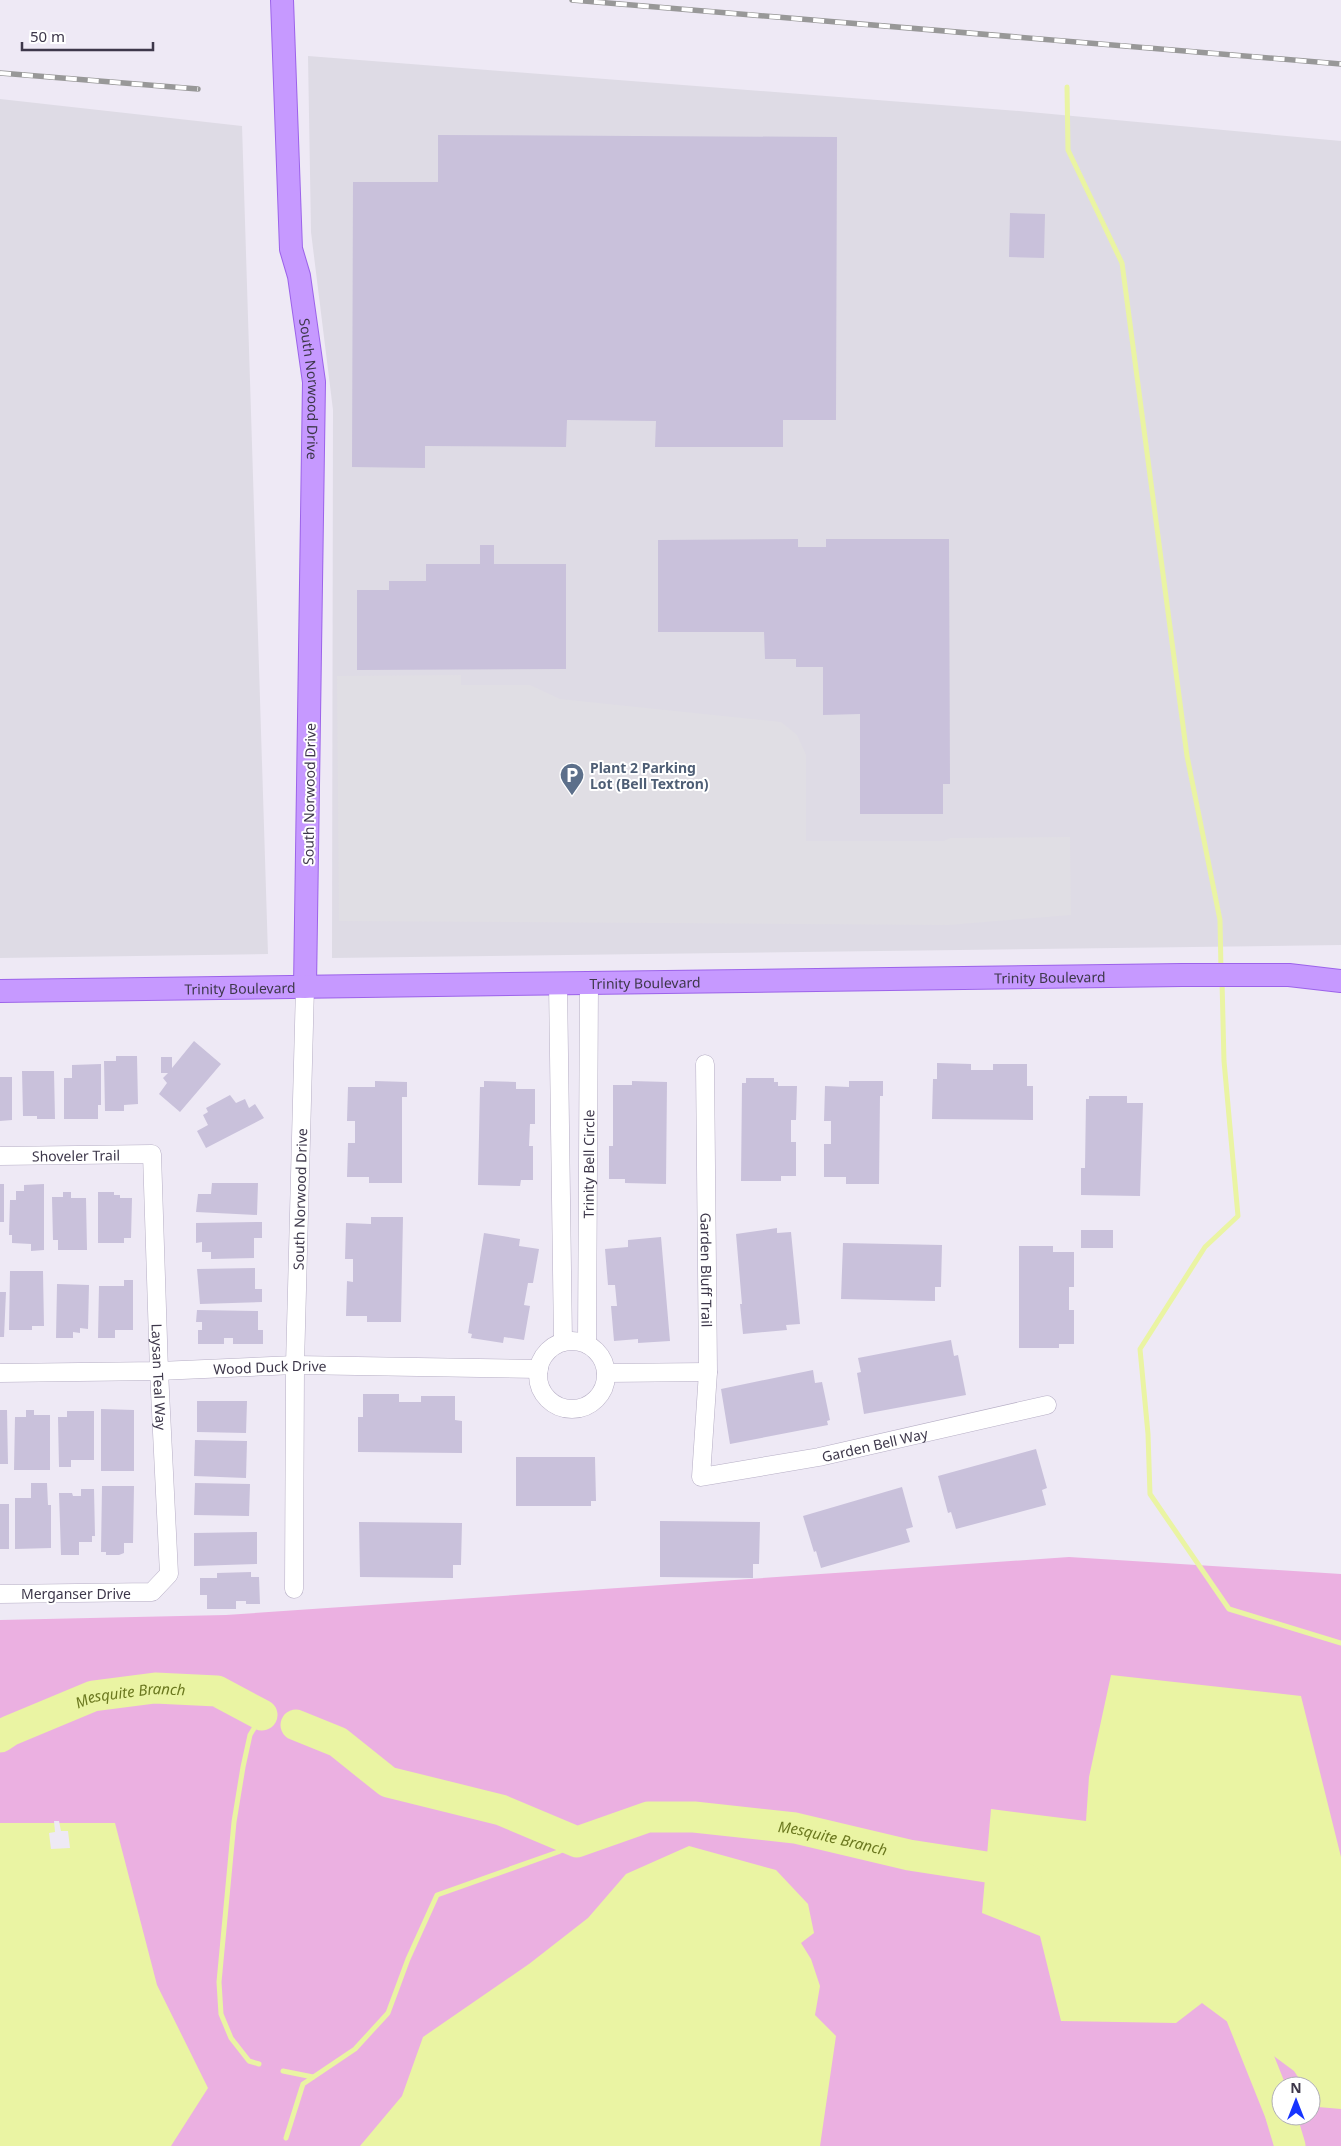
<svg xmlns="http://www.w3.org/2000/svg" width="1341" height="2146" font-family="'Noto Sans',sans-serif">
  <style>
    .industrial { fill: #dedbe5 }
    .green { fill: #ebb0e1; fill-rule: evenodd }
    .parking { fill: #e0dee4 }
    .water { fill: #eaf4a3 }
    .pier { fill: #eee9f5 }
    .lines { fill: none; stroke-linecap: round; stroke-linejoin: round }
    .stream { stroke: #eaf4a3; stroke-width: 5 }
    .river { stroke: #eaf4a3; stroke-width: 31 }
    .building { fill: #c9c1db }
    .minor-casing { stroke: #b6aec5; stroke-width: 19 }
    .major-casing { stroke: #9c63ea; stroke-width: 24 }
    .minor { stroke: #fff; stroke-width: 18 }
    .major { stroke: #c699ff; stroke-width: 22 }
    .rail-casing { stroke: #989898; stroke-width: 5.5 }
    .rail { stroke: #fff; stroke-width: 4; stroke-dasharray: 11; stroke-linecap: butt }
    .labels { text-anchor: middle; dominant-baseline: central; stroke-width: 4; stroke-linejoin: round; paint-order: stroke }
    .street-label { font-size: 14px; fill: #3d374a; stroke: #fff }
    .service-label { font-size: 14px; font-weight: bold; fill: #4e5e75; stroke: #fff; text-anchor: start }
    .water-label { font-size: 15px; font-style: italic; fill: #6b781f; stroke: #fff }
  </style>
  <rect width="100%" height="100%" fill="#eee9f5"/>
  <!-- industrial -->
  <g class="industrial">
    <path d="M 308,56 L 1019,111 L 1341,141 L 1341,945 L 332,958 L 333,410 L 311,232 Z"/>
    <path d="M 0,99 L 242,126 L 268,954 L 0,958 Z"/>
  </g>
  <!-- green -->
  <path class="green" d="M 1069,1557 L 1341,1574 L 1341,2146 L 0,2146 L 0,1620 L 226,1615 ZM 1281,2086 L 1311,2086 L 1311,2116 L 1281,2116 Z"/>
  <!-- parking -->
  <path class="parking" d="M 461,675 L 461,685 L 530,685 L 560,699 L 781,722 L 797,735 L 806,755 L 806,841 L 944,841 L 950,838 L 1070,837 L 1071,915 L 948,925 L 339,921 L 337,676 Z"/>
  <!-- water -->
  <g class="water">
    <path d="M 1111,1675 L 1301,1696 L 1341,1857 L 1341,2109 L 1318,2107 L 1311,2096 L 1311,2086 L 1304,2086 L 1294,2071 L 1202,2003 L 1176,2023 L 1061,2021 L 1040,1936 L 982,1913 L 991,1809 L 1086,1821 L 1089,1777 Z"/>
    <path d="M 0,1823 L 115,1823 L 157,1985 L 208,2088 L 171,2146 L 0,2146 Z"/>
    <path d="M 689,1846 L 776,1870 L 808,1904 L 814,1933 L 801,1943 L 811,1959 L 820,1986 L 815,2015 L 836,2036 L 820,2146 L 360,2146 L 402,2096 L 423,2037 L 529,1964 L 588,1918 L 626,1874 Z"/>
  </g>
  <!-- pier -->
  <path class="pier" d="M 54,1821 L 59,1821 L 61,1831 L 68,1831 L 70,1848 L 51,1849 L 49,1833 L 55,1832 Z"/>
  <g class="lines">
    <!-- stream -->
    <g class="stream">
      <path d="M 1067,87 L 1068,150 L 1122,263 L 1187,756 L 1220,920 L 1221,970"/>
      <path d="M 1222,981 L 1224,1061 L 1238,1216 L 1205,1247 L 1140,1349 L 1148,1434 L 1150,1494 L 1229,1609 L 1341,1643"/>
      <path d="M 259,2064 L 249,2061 L 231,2038 L 221,2014 L 219,1982 L 234,1822 L 243,1767 L 250,1735 L 262,1715"/>
      <path d="M 283,2071 L 313,2077"/>
      <path d="M 286,2138 L 303,2084 L 355,2049 L 388,2013 L 408,1959 L 437,1895 L 558,1852 L 577,1842"/>
    </g>
    <!-- river -->
    <g class="river">
      <path id="s1" d="M 296,1725 L 338,1742 L 388,1782 L 501,1810 L 577,1842 L 648,1817 L 694,1817 L 795,1828 L 909,1855 L 993,1868 L 1026,1879"/>
      <path id="s2" d="M 0,1737 L 9,1731 L 93,1696 L 155,1688 L 217,1691 L 262,1715"/>
      <path d="M 1235,2000 L 1281,2115"/>
      <path d="M 1281,2116 L 1290,2146"/>
    </g>
  </g>
  <!-- building -->
  <g class="building">
    <path d="M 438,135 L 837,137 L 836,420 L 783,420 L 783,447 L 655,447 L 656,421 L 567,420 L 566,447 L 425,446 L 425,468 L 352,467 L 353,182 L 438,182 Z"/>
    <path d="M 1010,213 L 1045,214 L 1044,258 L 1009,257 Z"/>
    <path d="M 798,539 L 798,547 L 826,547 L 826,539 L 949,539 L 950,784 L 943,784 L 943,814 L 860,814 L 860,714 L 823,715 L 823,667 L 796,667 L 796,659 L 765,659 L 764,632 L 658,632 L 658,540 Z"/>
    <path d="M 480,545 L 494,545 L 494,564 L 566,564 L 566,669 L 357,670 L 357,590 L 389,590 L 389,581 L 426,581 L 426,564 L 480,564 Z"/>
    <path d="M 194,1041 L 221,1064 L 180,1112 L 159,1094 L 167,1083 L 163,1078 L 168,1073 L 161,1073 L 161,1057 L 172,1057 L 172,1068 Z"/>
    <path d="M 116,1056 L 137,1056 L 138,1104 L 124,1105 L 124,1111 L 105,1111 L 104,1061 L 116,1061 Z"/>
    <path d="M 937,1063 L 971,1064 L 971,1070 L 993,1070 L 993,1064 L 1027,1064 L 1027,1086 L 1033,1086 L 1033,1120 L 932,1119 L 933,1079 L 937,1079 Z"/>
    <path d="M 101,1064 L 101,1105 L 98,1105 L 98,1119 L 64,1119 L 64,1078 L 72,1078 L 72,1065 Z"/>
    <path d="M 22,1071 L 54,1071 L 55,1119 L 37,1119 L 37,1116 L 23,1116 Z"/>
    <path d="M 0,1077 L 12,1077 L 12,1120 L 0,1121 Z"/>
    <path d="M 746,1078 L 774,1078 L 774,1082 L 778,1082 L 778,1086 L 797,1086 L 796,1120 L 791,1120 L 791,1142 L 796,1142 L 796,1176 L 781,1176 L 781,1181 L 741,1181 L 742,1083 L 746,1083 Z"/>
    <path d="M 375,1081 L 407,1082 L 407,1097 L 402,1097 L 402,1183 L 369,1183 L 369,1177 L 347,1177 L 348,1143 L 355,1143 L 355,1121 L 347,1121 L 348,1087 L 375,1087 Z"/>
    <path d="M 484,1081 L 516,1082 L 516,1089 L 535,1089 L 535,1124 L 530,1124 L 529,1146 L 533,1146 L 533,1180 L 521,1180 L 520,1186 L 478,1185 L 480,1087 L 484,1087 Z"/>
    <path d="M 632,1081 L 667,1082 L 666,1184 L 625,1183 L 625,1179 L 609,1179 L 609,1146 L 613,1146 L 613,1085 L 632,1085 Z"/>
    <path d="M 849,1081 L 883,1081 L 883,1096 L 880,1096 L 879,1184 L 846,1184 L 846,1177 L 824,1177 L 824,1144 L 831,1144 L 831,1121 L 824,1121 L 825,1086 L 849,1087 Z"/>
    <path d="M 230,1095 L 236,1103 L 245,1099 L 249,1108 L 255,1104 L 264,1118 L 206,1148 L 197,1131 L 208,1125 L 203,1115 L 208,1112 L 206,1108 Z"/>
    <path d="M 1089,1096 L 1127,1096 L 1127,1103 L 1143,1103 L 1140,1196 L 1081,1195 L 1081,1168 L 1085,1168 L 1086,1099 L 1089,1099 Z"/>
    <path d="M 212,1183 L 258,1183 L 257,1215 L 196,1212 L 198,1194 L 211,1194 Z"/>
    <rect x="0" y="1184" width="4" height="38"/>
    <path d="M 44,1184 L 44,1250 L 31,1251 L 31,1244 L 12,1243 L 12,1235 L 9,1235 L 10,1200 L 16,1200 L 16,1191 L 24,1191 L 24,1185 Z"/>
    <path d="M 63,1192 L 71,1192 L 71,1198 L 86,1198 L 87,1250 L 58,1250 L 58,1240 L 53,1240 L 52,1197 L 63,1197 Z"/>
    <path d="M 98,1192 L 114,1192 L 114,1195 L 120,1195 L 120,1198 L 132,1198 L 131,1238 L 124,1238 L 124,1243 L 98,1243 Z"/>
    <path d="M 371,1217 L 403,1217 L 401,1322 L 367,1322 L 367,1316 L 346,1316 L 347,1281 L 353,1282 L 353,1259 L 345,1259 L 346,1223 L 371,1224 Z"/>
    <path d="M 262,1222 L 262,1238 L 254,1238 L 254,1258 L 211,1259 L 211,1252 L 202,1252 L 202,1242 L 196,1243 L 196,1223 Z"/>
    <path d="M 777,1228 L 777,1233 L 791,1232 L 800,1324 L 786,1325 L 787,1330 L 743,1334 L 740,1304 L 742,1304 L 736,1234 Z"/>
    <rect x="1081" y="1230" width="32" height="18"/>
    <path d="M 484,1233 L 520,1239 L 519,1246 L 539,1249 L 533,1283 L 528,1283 L 524,1305 L 530,1306 L 524,1340 L 504,1337 L 503,1343 L 471,1338 L 472,1334 L 468,1333 Z"/>
    <path d="M 661,1237 L 670,1341 L 638,1343 L 638,1339 L 614,1341 L 611,1306 L 617,1306 L 615,1285 L 608,1285 L 605,1249 L 628,1247 L 628,1240 Z"/>
    <path d="M 843,1243 L 942,1245 L 941,1287 L 935,1287 L 935,1301 L 841,1299 Z"/>
    <path d="M 1019,1246 L 1053,1246 L 1053,1252 L 1074,1252 L 1074,1287 L 1069,1287 L 1069,1310 L 1074,1310 L 1074,1344 L 1059,1344 L 1059,1348 L 1019,1348 Z"/>
    <path d="M 255,1268 L 255,1289 L 262,1289 L 262,1302 L 200,1304 L 197,1269 Z"/>
    <path d="M 10,1271 L 43,1271 L 44,1326 L 32,1326 L 32,1330 L 9,1330 Z"/>
    <path d="M 124,1280 L 133,1280 L 133,1330 L 115,1330 L 115,1338 L 98,1338 L 99,1286 L 124,1286 Z"/>
    <path d="M 57,1284 L 89,1285 L 88,1329 L 80,1328 L 80,1333 L 73,1332 L 73,1338 L 56,1338 Z"/>
    <path d="M 0,1292 L 6,1292 L 4,1337 L 0,1337 Z"/>
    <path d="M 197,1310 L 258,1311 L 258,1330 L 263,1330 L 263,1344 L 233,1344 L 233,1338 L 224,1338 L 224,1344 L 198,1344 L 198,1330 L 202,1330 L 202,1322 L 196,1322 Z"/>
    <path d="M 951,1340 L 954,1356 L 958,1355 L 966,1395 L 864,1414 L 857,1373 L 861,1372 L 858,1358 Z"/>
    <path d="M 813,1370 L 815,1383 L 822,1382 L 830,1420 L 827,1421 L 828,1425 L 730,1444 L 721,1389 Z"/>
    <path d="M 363,1394 L 399,1394 L 399,1402 L 421,1402 L 421,1396 L 455,1396 L 455,1420 L 462,1421 L 462,1453 L 358,1452 L 358,1417 L 363,1417 Z"/>
    <path d="M 197,1401 L 247,1401 L 246,1433 L 197,1432 Z"/>
    <path d="M 101,1409 L 134,1410 L 134,1471 L 101,1471 Z"/>
    <path d="M 0,1410 L 7,1410 L 8,1464 L 0,1464 Z"/>
    <path d="M 26,1410 L 34,1410 L 34,1415 L 50,1415 L 50,1470 L 14,1470 L 15,1417 L 26,1417 Z"/>
    <path d="M 67,1411 L 94,1411 L 94,1460 L 71,1460 L 71,1467 L 59,1467 L 58,1417 L 67,1417 Z"/>
    <path d="M 195,1440 L 247,1441 L 246,1478 L 194,1476 Z"/>
    <path d="M 1036,1449 L 1047,1488 L 1042,1490 L 1046,1505 L 956,1529 L 951,1512 L 948,1513 L 938,1476 Z"/>
    <path d="M 516,1457 L 595,1457 L 596,1501 L 591,1501 L 591,1506 L 516,1506 Z"/>
    <path d="M 31,1483 L 47,1483 L 48,1505 L 51,1505 L 51,1548 L 15,1549 L 15,1498 L 31,1498 Z"/>
    <path d="M 195,1483 L 250,1484 L 249,1516 L 194,1515 Z"/>
    <path d="M 102,1486 L 134,1486 L 133,1543 L 124,1543 L 124,1553 L 119,1555 L 106,1555 L 106,1552 L 101,1552 Z"/>
    <path d="M 902,1487 L 913,1527 L 906,1529 L 910,1542 L 821,1568 L 816,1551 L 814,1552 L 803,1516 Z"/>
    <path d="M 81,1489 L 94,1489 L 95,1536 L 92,1536 L 92,1542 L 79,1542 L 79,1555 L 61,1555 L 59,1493 L 72,1493 L 73,1496 L 81,1496 Z"/>
    <rect x="0" y="1504" width="9" height="45"/>
    <path d="M 660,1521 L 760,1522 L 759,1564 L 753,1564 L 753,1578 L 660,1577 Z"/>
    <path d="M 359,1522 L 462,1523 L 461,1565 L 453,1565 L 453,1578 L 360,1577 Z"/>
    <path d="M 257,1532 L 257,1564 L 194,1566 L 194,1533 Z"/>
    <path d="M 251,1572 L 251,1577 L 259,1577 L 260,1604 L 246,1604 L 246,1601 L 236,1601 L 236,1609 L 207,1609 L 207,1595 L 200,1595 L 200,1578 L 217,1578 L 217,1573 Z"/>
  </g>
  <g class="lines">
    <defs>
      <g id="minor">
        <path d="M 558,983 L 563,1342"/>
        <path id="s3" d="M 705,1064 L 708,1372 L 701,1477 L 819,1457 L 1047,1405"/>
        <path id="s4" d="M 0,1156 L 152,1154 L 159,1371 L 169,1574 L 152,1592 L 0,1594"/>
        <circle cx="572" cy="1375" r="34"/>
        <path id="s5" d="M 587,1344 L 589,983"/>
        <path id="s6" d="M 0,1373 L 159,1371 L 295,1365 L 539,1369"/>
        <path d="M 606,1373 L 708,1372"/>
        <path id="s7" d="M 294,1589 L 295,1365 L 305,987"/>
      </g>
      <g id="major">
        <path id="s8" d="M 282,0 L 291,249 L 299,276 L 314,382 L 305,987"/>
        <path id="s9" d="M 0,991 L 1182,975 L 1289,975 L 1341,981"/>
      </g>
    </defs>
    <!-- minor casing -->
    <use href="#minor" class="minor-casing"/>
    <!-- major casing -->
    <use href="#major" class="major-casing"/>
    <!-- minor -->
    <use href="#minor" class="minor"/>
    <!-- major -->
    <use href="#major" class="major"/>
    <defs>
      <g id="rail">
        <path d="M 572,0 L 1341,64"/>
        <path d="M 0,73 L 198,89"/>
      </g>
    </defs>
    <!-- rail casing -->
    <use href="#rail" class="rail-casing"/>
    <!-- rail -->
    <use href="#rail" class="rail"/>
  </g>
  <!-- icons -->
  <defs>
    <symbol id="parking-pin" viewBox="-11 -11 22 30"><path d="M0 17L-7.5 6A9.5 9.5 0 1 1 7.5 6Z" fill="#5c6f8a" stroke="#fff"/><path d="M-3.5-5.5H1a3.5 3.5 0 0 1 0 7H-1V5.5H-3.5ZM-1-3.4V-.6H.8a1.4 1.4 0 0 0 0-2.8Z" fill="#fff"/></symbol>
  </defs>
  <g fill-rule="evenodd">
    <use href="#parking-pin" x="558" y="761" width="28" height="38"/>
  </g>
  <g class="labels">
    <!-- street labels -->
    <g class="street-label">
      <text stroke="none"><textPath href="#s8" startOffset="391">South Norwood Drive</textPath></text>
      <text transform="translate(309 794) rotate(-89)">South Norwood Drive</text>
      <text stroke="none"><textPath href="#s9" startOffset="1050">Trinity Boulevard</textPath></text>
      <text stroke="none"><textPath href="#s9" startOffset="645">Trinity Boulevard</textPath></text>
      <text stroke="none"><textPath href="#s9" startOffset="240">Trinity Boulevard</textPath></text>
      <text stroke="none"><textPath href="#s4" startOffset="76">Shoveler Trail</textPath></text>
      <text stroke="none"><textPath href="#s5" startOffset="180">Trinity Bell Circle</textPath></text>
      <text stroke="none"><textPath href="#s7" startOffset="390">South Norwood Drive</textPath></text>
      <text stroke="none"><textPath href="#s3" startOffset="206">Garden Bluff Trail</textPath></text>
      <text stroke="none"><textPath href="#s6" startOffset="270">Wood Duck Drive</textPath></text>
      <text stroke="none"><textPath href="#s4" startOffset="375">Laysan Teal Way</textPath></text>
      <text stroke="none"><textPath href="#s3" startOffset="590">Garden Bell Way</textPath></text>
      <text x="76" y="1593">Merganser Drive</text>
    </g>
    <!-- service labels -->
    <g class="service-label">
      <text x="590" y="767">Plant 2 Parking<tspan x="590" dy="16">Lot (Bell Textron)</tspan></text>
    </g>
    <!-- water labels -->
    <g class="water-label">
      <text stroke="none"><textPath href="#s2" startOffset="139">Mesquite Branch</textPath></text>
      <text stroke="none"><textPath href="#s1" startOffset="570">Mesquite Branch</textPath></text>
    </g>
  </g>
  <!-- north arrow -->
  <g transform="translate(1296 2101)"><circle r="24" fill="#ffffff" stroke="#b1afb7"/>
  <path d="M0-4L9 19L0 12L-9 19Z" fill="#1734ff"/>
  <text y="-8" font-size="14" font-weight="bold" text-anchor="middle" fill="#3d374a">N</text>
  </g>
  <!-- scale -->
  <path d="M22 42v8h131v-8" fill="none" stroke="#3d374a" stroke-width="2.5"/>
  <text x="30" y="42" font-size="15" fill="#3d374a" stroke="#ffffff" stroke-width="4" paint-order="stroke">50 m</text>
</svg>
